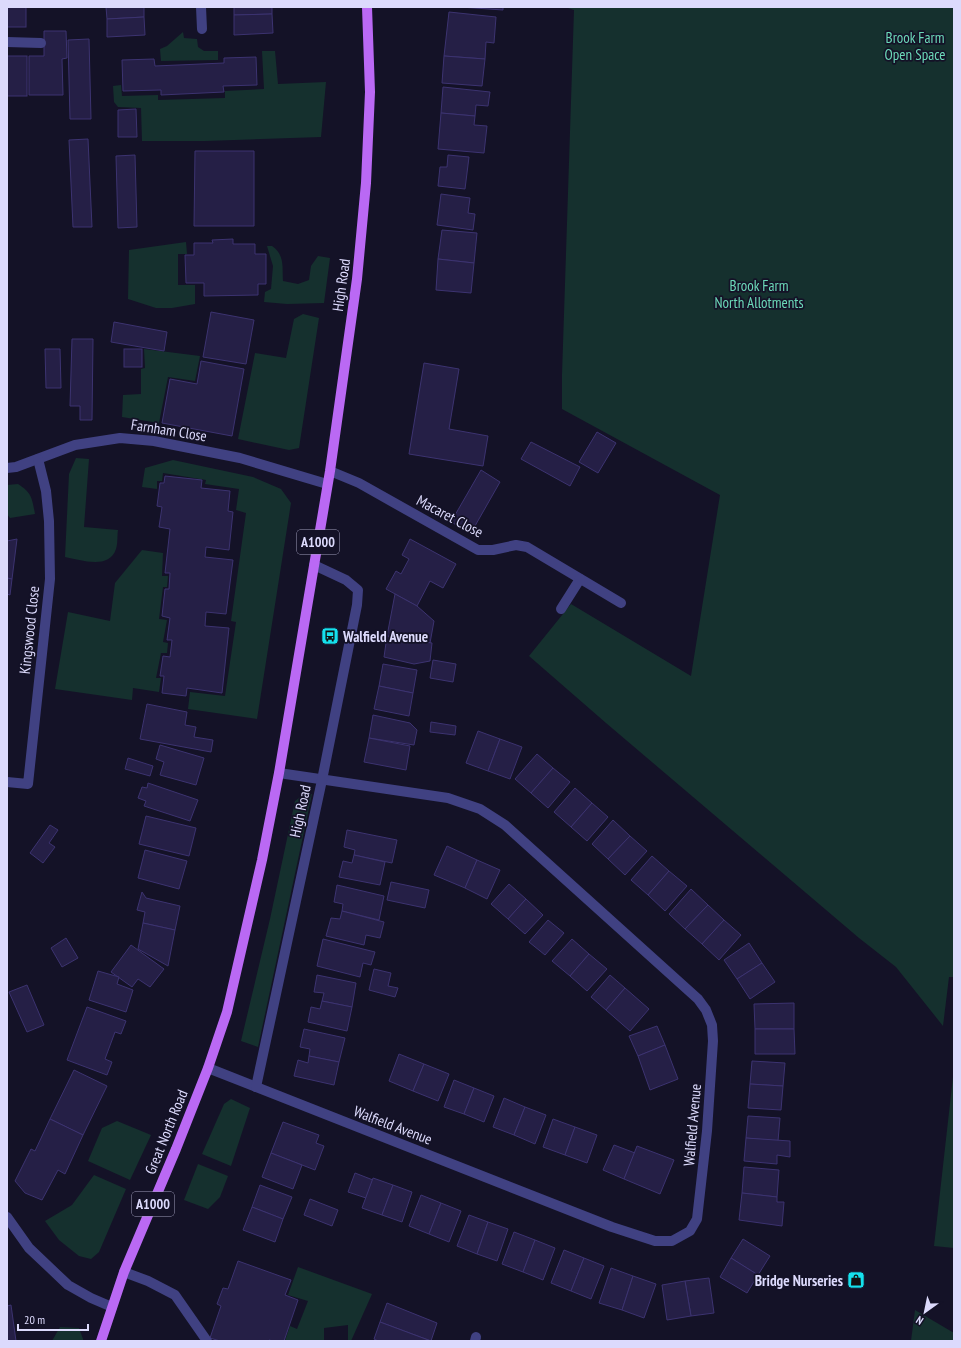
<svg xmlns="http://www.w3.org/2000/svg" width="961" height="1348" font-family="'PT Sans Narrow',sans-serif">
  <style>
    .green { fill: #15302e }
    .building { fill: #251f46; stroke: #3c3370 }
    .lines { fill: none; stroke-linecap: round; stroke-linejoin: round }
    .minor { stroke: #404182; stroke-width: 10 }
    .primary { stroke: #ba69f4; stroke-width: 10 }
    .labels { text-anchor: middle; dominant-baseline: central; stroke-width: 3.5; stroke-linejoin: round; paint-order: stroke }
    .shield { fill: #141227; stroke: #a09ebc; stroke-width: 1 }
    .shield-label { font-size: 14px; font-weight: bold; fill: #dcdafc }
    .park-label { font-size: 15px; fill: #6bd8b8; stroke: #141227 }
    .street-label { font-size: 15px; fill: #dcdafc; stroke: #141227 }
    .poi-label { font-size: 15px; font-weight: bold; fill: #dcdafc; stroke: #141227; text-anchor: start }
  </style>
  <rect width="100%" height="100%" fill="#141227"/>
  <!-- green -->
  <g class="green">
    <path d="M 565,7 L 954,7 L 954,977 L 949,977 L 943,1026 L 896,967 L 859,938 L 606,723 L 529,656 L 571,604 L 691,676 L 720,495 L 562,409 L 562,375 L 574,10 Z"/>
    <path d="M 183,32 L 184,38 L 197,39 L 198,47 L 204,51 L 218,51 L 218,60 L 161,61 L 160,49 L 167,46 Z"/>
    <path d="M 262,51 L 275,51 L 278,84 L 326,82 L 321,137 L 205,141 L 142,141 L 141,108 L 118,107 L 114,102 L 113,86 L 121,85 L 122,96 L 158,95 L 158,100 L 225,98 L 225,91 L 264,89 Z"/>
    <path d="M 186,242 L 187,254 L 178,254 L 178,285 L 195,285 L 195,304 L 172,308 L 156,308 L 128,299 L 129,250 Z"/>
    <path d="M 267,246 L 272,246 C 285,255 282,267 283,281 L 298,284 L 309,280 L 311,266 L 318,256 L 330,258 L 324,303 L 287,304 L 264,302 L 265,292 L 271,289 L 273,266 Z"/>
    <path d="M 303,314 L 319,318 L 299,448 L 289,450 L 238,439 L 255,353 L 286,358 L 294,319 Z"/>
    <path d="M 144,349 L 200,356 L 195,381 L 168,377 L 159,423 L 122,417 L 123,395 L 141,394 L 141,369 L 145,368 Z"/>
    <path d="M 76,458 L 89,459 L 84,527 L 118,530 C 117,536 118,543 116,549 C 109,570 81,560 65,557 L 69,474 Z"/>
    <path d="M 173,460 L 253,477 L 281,489 L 291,503 L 257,719 L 188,709 L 190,692 L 225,696 L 236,622 L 231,621 L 246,513 L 236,510 L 239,489 L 205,484 L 206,480 L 163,473 L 162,481 L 157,481 L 157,489 L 142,487 L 145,468 Z"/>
    <path d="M 18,484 C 32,493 32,498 35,514 L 10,518 L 7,514 L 7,485 Z"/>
    <path d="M 142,550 L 163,553 L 162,576 L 168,576 L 167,587 L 163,587 L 159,619 L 167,620 L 163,642 L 168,643 L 167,653 L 161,653 L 156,678 L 161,678 L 159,692 L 133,688 L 132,700 L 55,689 L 68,612 L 110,621 L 115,583 Z"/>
    <path d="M 312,794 L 258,1047 L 241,1041 L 270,919 L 295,801 L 303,795 Z"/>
    <path d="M 954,1068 L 954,1248 L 934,1246 Z"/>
    <path d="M 231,1099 L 250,1108 L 231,1166 L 202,1154 L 224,1104 Z"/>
    <path d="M 117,1121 L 151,1135 L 130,1180 L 88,1161 L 102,1128 Z"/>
    <path d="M 198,1164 L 228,1176 L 220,1197 L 208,1209 L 184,1200 Z"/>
    <path d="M 94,1175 L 126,1189 L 99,1252 L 91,1259 L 79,1256 L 59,1240 L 45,1221 L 72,1205 Z"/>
    <path d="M 298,1267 L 372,1294 L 351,1341 L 348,1341 L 348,1325 L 324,1328 L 324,1341 L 285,1341 L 290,1326 L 297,1329 L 308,1301 L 288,1295 Z"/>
    <path d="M 915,1310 L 954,1333 L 954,1341 L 911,1341 Z"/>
    <path d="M 60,1327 L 79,1328 L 83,1339 L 83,1341 L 52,1341 Z"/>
  </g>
  <!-- building -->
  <g class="building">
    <rect x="7" y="7" width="19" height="20"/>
    <path d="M 106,7 L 144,7 L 144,17 L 107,19 Z"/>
    <path d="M 234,7 L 272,7 L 272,14 L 234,15 Z"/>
    <path d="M 460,7 L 503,7 L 503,10 Z"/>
    <path d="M 449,12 L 496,17 L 494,43 L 486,42 L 485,59 L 444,56 Z"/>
    <path d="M 272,14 L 273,33 L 234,35 L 234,15 Z"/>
    <path d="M 144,17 L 145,35 L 107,37 L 107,19 Z"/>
    <path d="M 44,31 L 66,31 L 67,58 L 62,59 L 63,95 L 29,95 L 29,56 L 44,56 Z"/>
    <path d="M 89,39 L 91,119 L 70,119 L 68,40 Z"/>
    <rect x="7" y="56" width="20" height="40"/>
    <path d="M 444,56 L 485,59 L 482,86 L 442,83 Z"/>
    <path d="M 256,57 L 257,85 L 223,86 L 224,92 L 161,95 L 161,90 L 123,91 L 122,60 L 154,59 L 155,66 L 224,63 L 224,58 Z"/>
    <path d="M 443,87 L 490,92 L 488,106 L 476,105 L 475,116 L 441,113 Z"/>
    <path d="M 136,109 L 137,137 L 118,137 L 118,110 Z"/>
    <path d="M 441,113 L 475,116 L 474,125 L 487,126 L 484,153 L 438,149 Z"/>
    <path d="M 88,139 L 92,227 L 73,227 L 69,140 Z"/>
    <path d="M 195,151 L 254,151 L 254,226 L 194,226 Z"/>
    <path d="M 135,155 L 137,227 L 118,228 L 116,156 Z"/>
    <path d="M 448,155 L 469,157 L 465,189 L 438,186 L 440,167 L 447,167 Z"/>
    <path d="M 441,194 L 470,198 L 468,213 L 475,214 L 473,230 L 437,225 Z"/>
    <path d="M 442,230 L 477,233 L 474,263 L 438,259 Z"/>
    <path d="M 233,239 L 233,244 L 255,244 L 255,254 L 266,254 L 266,284 L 258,284 L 258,295 L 204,296 L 204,283 L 186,283 L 185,255 L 194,255 L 194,243 L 213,243 L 212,240 Z"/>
    <path d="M 438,259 L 474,263 L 471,293 L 436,290 Z"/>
    <path d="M 211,312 L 254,320 L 246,364 L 203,357 Z"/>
    <path d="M 114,322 L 167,332 L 164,351 L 111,342 Z"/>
    <path d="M 72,339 L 93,339 L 92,420 L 80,420 L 80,406 L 70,406 Z"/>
    <path d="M 45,349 L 60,349 L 61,388 L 46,388 Z"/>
    <rect x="124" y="349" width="18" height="18"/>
    <path d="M 201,361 L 244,369 L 232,436 L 162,423 L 170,379 L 197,384 Z"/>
    <path d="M 424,363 L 459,369 L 449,429 L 488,436 L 483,466 L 409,454 Z"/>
    <path d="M 597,432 L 616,443 L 598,473 L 579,462 Z"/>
    <path d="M 531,442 L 580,467 L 570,486 L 521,459 Z"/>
    <path d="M 481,470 L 500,482 L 471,533 L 451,522 Z"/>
    <path d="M 165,476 L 202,480 L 201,488 L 230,491 L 228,511 L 233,512 L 229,550 L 206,547 L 205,557 L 233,560 L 226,614 L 206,612 L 205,626 L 229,628 L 222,693 L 187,688 L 186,696 L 162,693 L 164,676 L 160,676 L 163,656 L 170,657 L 172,640 L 167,640 L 170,618 L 162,616 L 165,589 L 169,589 L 170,573 L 165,573 L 170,529 L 159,527 L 162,507 L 157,506 L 160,483 L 164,483 Z"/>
    <path d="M 17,539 L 12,579 L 7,578 L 7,541 Z"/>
    <path d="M 410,539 L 456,564 L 443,588 L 430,581 L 417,606 L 386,589 L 396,571 L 401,574 L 409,559 L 402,555 Z"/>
    <path d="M 7,578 L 12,579 L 10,595 L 7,594 Z"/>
    <path d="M 395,594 L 417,606 L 434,621 L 430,643 L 387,636 Z"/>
    <path d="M 387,636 L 432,643 L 430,661 L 414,664 L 384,657 Z"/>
    <path d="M 433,660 L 456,664 L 453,682 L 430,678 Z"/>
    <path d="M 383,664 L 417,670 L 413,693 L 379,686 Z"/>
    <path d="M 379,686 L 413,693 L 409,716 L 374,709 Z"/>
    <path d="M 147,704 L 187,712 L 185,725 L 196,727 L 194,737 L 213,740 L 211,752 L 140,739 Z"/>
    <path d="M 373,715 L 410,723 L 417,730 L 414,745 L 369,738 Z"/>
    <path d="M 431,722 L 456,726 L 455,735 L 430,732 Z"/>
    <path d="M 478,731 L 500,739 L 488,771 L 466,763 Z"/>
    <path d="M 369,738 L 410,746 L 406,770 L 364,762 Z"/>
    <path d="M 500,739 L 522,747 L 510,779 L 488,771 Z"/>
    <path d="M 160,745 L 204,758 L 196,785 L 160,775 L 164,762 L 156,759 Z"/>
    <path d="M 537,754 L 553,768 L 531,793 L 515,779 Z"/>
    <path d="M 128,758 L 153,766 L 150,776 L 125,769 Z"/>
    <path d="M 553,768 L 570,782 L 548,808 L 531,793 Z"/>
    <path d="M 148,783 L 198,800 L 190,821 L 144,806 L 146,801 L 138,798 L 142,787 L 147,788 Z"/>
    <path d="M 575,788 L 592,803 L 571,827 L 554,812 Z"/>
    <path d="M 592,803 L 608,817 L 587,841 L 571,827 Z"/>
    <path d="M 146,816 L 196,828 L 189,856 L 139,844 Z"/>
    <path d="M 613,820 L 630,836 L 608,859 L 592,844 Z"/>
    <path d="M 50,825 L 58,830 L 49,843 L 55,847 L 43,863 L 30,853 Z"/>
    <path d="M 347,830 L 397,840 L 392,863 L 354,855 L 355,850 L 344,847 Z"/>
    <path d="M 630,836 L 647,851 L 625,875 L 608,859 Z"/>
    <path d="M 447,846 L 477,860 L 465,888 L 434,875 Z"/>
    <path d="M 145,850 L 187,861 L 179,889 L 138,878 Z"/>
    <path d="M 354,855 L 385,862 L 380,885 L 339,877 L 343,861 L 352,863 Z"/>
    <path d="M 652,856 L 669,871 L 648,895 L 631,880 Z"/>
    <path d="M 477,860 L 500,870 L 487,899 L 465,888 Z"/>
    <path d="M 669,871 L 687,886 L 665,911 L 648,895 Z"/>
    <path d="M 391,882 L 429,890 L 425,908 L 387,900 Z"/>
    <path d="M 509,884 L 526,899 L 508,919 L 491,904 Z"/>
    <path d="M 337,885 L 384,896 L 379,920 L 342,911 L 343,904 L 334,902 Z"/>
    <path d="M 691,889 L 708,905 L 685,929 L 669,914 Z"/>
    <path d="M 142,892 L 146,898 L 180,906 L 175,930 L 143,923 L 145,912 L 137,910 Z"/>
    <path d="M 526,899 L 543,915 L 525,934 L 508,919 Z"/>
    <path d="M 708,905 L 724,920 L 702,944 L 685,929 Z"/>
    <path d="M 342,911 L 384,922 L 380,938 L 366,935 L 364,945 L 326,936 L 331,918 L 340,919 Z"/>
    <path d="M 548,920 L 564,933 L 545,955 L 529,942 Z"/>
    <path d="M 724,920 L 741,935 L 719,960 L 702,944 Z"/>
    <path d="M 143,923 L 175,930 L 168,966 L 138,949 Z"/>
    <path d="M 66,938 L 78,958 L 62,967 L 51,948 Z"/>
    <path d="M 323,939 L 375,952 L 371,965 L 363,963 L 360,977 L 317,966 Z"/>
    <path d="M 572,939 L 589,954 L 570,976 L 552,961 Z"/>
    <path d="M 749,943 L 762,963 L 737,979 L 724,960 Z"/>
    <path d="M 131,945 L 164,969 L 150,987 L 138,979 L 132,987 L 111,972 Z"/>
    <path d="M 589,954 L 607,969 L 587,991 L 570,976 Z"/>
    <path d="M 762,963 L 775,982 L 750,999 L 737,979 Z"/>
    <path d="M 374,969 L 391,973 L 388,986 L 398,988 L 395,997 L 369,990 Z"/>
    <path d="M 98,971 L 119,977 L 117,984 L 133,990 L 126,1012 L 89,1000 Z"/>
    <path d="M 317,975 L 356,983 L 352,1007 L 322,1001 L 324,993 L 314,992 Z"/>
    <path d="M 610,975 L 625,988 L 606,1010 L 591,997 Z"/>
    <path d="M 27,985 L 44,1025 L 27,1032 L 9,992 Z"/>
    <path d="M 625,988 L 649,1009 L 630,1031 L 606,1010 Z"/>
    <path d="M 322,1001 L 352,1007 L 347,1031 L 308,1022 L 311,1007 L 320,1009 Z"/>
    <path d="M 794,1003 L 794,1029 L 755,1029 L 754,1004 Z"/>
    <path d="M 87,1007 L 126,1021 L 121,1034 L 115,1032 L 105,1059 L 112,1062 L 107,1075 L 67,1060 Z"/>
    <path d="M 657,1026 L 665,1045 L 638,1056 L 629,1036 Z"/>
    <path d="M 304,1029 L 345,1038 L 339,1062 L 309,1056 L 310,1049 L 300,1047 Z"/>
    <path d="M 755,1029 L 794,1029 L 795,1054 L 755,1054 Z"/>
    <path d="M 665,1045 L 678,1079 L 650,1090 L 638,1056 Z"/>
    <path d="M 399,1054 L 424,1064 L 413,1091 L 389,1081 Z"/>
    <path d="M 309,1056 L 339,1062 L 334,1085 L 294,1076 L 298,1060 L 308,1063 Z"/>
    <path d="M 752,1061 L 785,1063 L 783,1086 L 750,1084 Z"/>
    <path d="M 424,1064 L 449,1074 L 438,1101 L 413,1091 Z"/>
    <path d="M 74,1070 L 107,1086 L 83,1135 L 50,1119 Z"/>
    <path d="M 454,1080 L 474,1088 L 464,1114 L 444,1107 Z"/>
    <path d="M 750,1084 L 783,1086 L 781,1110 L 748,1108 Z"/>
    <path d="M 474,1088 L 494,1096 L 484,1122 L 464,1114 Z"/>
    <path d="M 504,1098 L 525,1107 L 514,1135 L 493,1127 Z"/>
    <path d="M 525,1107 L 546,1115 L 535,1144 L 514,1135 Z"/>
    <path d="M 748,1116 L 780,1118 L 778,1141 L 746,1138 Z"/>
    <path d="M 50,1119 L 83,1135 L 65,1174 L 58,1170 L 42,1200 L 25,1193 L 15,1181 L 31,1149 L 35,1151 Z"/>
    <path d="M 553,1119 L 575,1127 L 565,1155 L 543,1147 Z"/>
    <path d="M 283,1122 L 319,1135 L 316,1143 L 324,1146 L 315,1170 L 271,1153 Z"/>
    <path d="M 575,1127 L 597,1135 L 587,1163 L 565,1155 Z"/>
    <path d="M 746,1138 L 790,1141 L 790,1157 L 777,1155 L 777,1164 L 744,1161 Z"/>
    <path d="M 614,1145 L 635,1153 L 624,1179 L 603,1170 Z"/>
    <path d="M 637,1146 L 674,1160 L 660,1194 L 624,1179 Z"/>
    <path d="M 271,1153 L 302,1165 L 293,1189 L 262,1177 Z"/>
    <path d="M 744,1167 L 779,1170 L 777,1197 L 742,1193 Z"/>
    <path d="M 355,1173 L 373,1180 L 366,1198 L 348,1192 Z"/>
    <path d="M 373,1178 L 393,1185 L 382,1215 L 362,1208 Z"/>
    <path d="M 260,1185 L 292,1197 L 283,1219 L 252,1207 Z"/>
    <path d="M 393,1185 L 412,1192 L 402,1222 L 382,1215 Z"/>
    <path d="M 742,1193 L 777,1197 L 777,1202 L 784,1202 L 782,1226 L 739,1220 Z"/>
    <path d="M 421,1195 L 441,1203 L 429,1234 L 409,1226 Z"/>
    <path d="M 310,1199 L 338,1210 L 332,1226 L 304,1215 Z"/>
    <path d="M 441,1203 L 461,1211 L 449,1242 L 429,1234 Z"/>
    <path d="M 252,1207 L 283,1219 L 275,1242 L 243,1230 Z"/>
    <path d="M 469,1215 L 488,1222 L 477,1254 L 457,1246 Z"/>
    <path d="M 488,1222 L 508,1229 L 497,1261 L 477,1254 Z"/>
    <path d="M 514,1232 L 535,1240 L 523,1272 L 502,1264 Z"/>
    <path d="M 743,1239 L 770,1256 L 758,1275 L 731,1258 Z"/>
    <path d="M 535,1240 L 555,1248 L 543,1280 L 523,1272 Z"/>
    <path d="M 564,1250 L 584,1258 L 571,1291 L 551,1283 Z"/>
    <path d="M 584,1258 L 604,1266 L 591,1299 L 571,1291 Z"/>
    <path d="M 731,1258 L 758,1275 L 747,1293 L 720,1277 Z"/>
    <path d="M 238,1261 L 291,1280 L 285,1295 L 298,1300 L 284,1341 L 273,1341 L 269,1340 L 268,1341 L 220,1341 L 210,1338 L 221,1306 L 217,1304 L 223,1288 L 228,1289 Z"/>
    <path d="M 611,1268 L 633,1276 L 622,1310 L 599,1303 Z"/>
    <path d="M 633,1276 L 656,1284 L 644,1318 L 622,1310 Z"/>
    <path d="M 709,1278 L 714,1313 L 691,1316 L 685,1281 Z"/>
    <path d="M 685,1281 L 691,1316 L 667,1320 L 662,1285 Z"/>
    <path d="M 387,1303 L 437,1323 L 431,1341 L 380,1322 Z"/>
    <path d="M 11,1305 L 16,1341 L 7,1341 L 7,1306 Z"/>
    <path d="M 380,1322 L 431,1341 L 378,1341 L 374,1339 Z"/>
  </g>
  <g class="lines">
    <!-- minor -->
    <g class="minor">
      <path d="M 201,7 L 202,29"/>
      <path d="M 7,42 L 41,43"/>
      <path d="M 7,468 L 16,467 L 75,445 L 120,438 L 154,441 L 240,458 L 327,484"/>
      <path d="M 330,471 L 359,483 L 478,550 L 493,550 L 516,545 L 527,547 L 621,603"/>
      <path d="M 561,609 L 580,579"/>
      <path d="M 7,782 L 28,784 L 50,579 L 49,521 L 46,491 L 38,459"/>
      <path d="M 208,1068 L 612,1227 L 655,1241 L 672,1241 L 690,1231 L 697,1219 L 707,1131 L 713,1041 L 712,1025 L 706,1010 L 698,999 L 505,825 L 480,809 L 448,798 L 279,773"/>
      <path d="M 256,1087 L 322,780 L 357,605 L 358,590 L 346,580 L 314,565"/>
      <path d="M 7,1217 L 29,1248 L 68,1285 L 91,1298 L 112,1307"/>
      <path d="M 124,1272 L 148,1281 L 175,1295 L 207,1341"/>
      <path d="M 475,1341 L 476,1337"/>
    </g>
    <!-- primary -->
    <path class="primary" d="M 101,1341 L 124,1272 L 176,1149 L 208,1068 L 227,1012 L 262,860 L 279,773 L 330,471 L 357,279 L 366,183 L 370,92 L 367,7"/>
  </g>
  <!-- icons -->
  <defs>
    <symbol id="bus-square" viewBox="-11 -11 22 22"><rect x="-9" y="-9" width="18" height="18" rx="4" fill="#15e1ed" stroke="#141227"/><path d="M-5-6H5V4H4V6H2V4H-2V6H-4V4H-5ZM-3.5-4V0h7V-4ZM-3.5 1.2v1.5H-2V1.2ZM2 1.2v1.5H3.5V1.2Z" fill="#111"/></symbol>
    <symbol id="shop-square" viewBox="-11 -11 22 22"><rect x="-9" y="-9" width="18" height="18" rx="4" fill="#15e1ed" stroke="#141227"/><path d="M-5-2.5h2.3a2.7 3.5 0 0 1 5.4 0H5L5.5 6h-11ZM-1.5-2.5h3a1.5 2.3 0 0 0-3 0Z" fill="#111"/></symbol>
  </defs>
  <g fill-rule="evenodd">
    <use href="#bus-square" x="320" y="626" width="20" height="20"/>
    <use href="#shop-square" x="846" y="1270" width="20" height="20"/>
  </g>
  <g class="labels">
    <!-- shield labels -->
    <g class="shield">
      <rect x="297" y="530" width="42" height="24" rx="3"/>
      <rect x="132" y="1192" width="42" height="24" rx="3"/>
    </g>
    <g class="shield-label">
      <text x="318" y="542">A1000</text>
      <text x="153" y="1204">A1000</text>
    </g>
    <!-- park labels -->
    <g class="park-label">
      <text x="915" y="37">Brook Farm<tspan x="915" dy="17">Open Space</tspan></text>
      <text x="759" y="285">Brook Farm<tspan x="759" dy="17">North Allotments</tspan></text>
    </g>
    <!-- street labels -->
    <g class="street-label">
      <text transform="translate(341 285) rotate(-82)">High Road</text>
      <text transform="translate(169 430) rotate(9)">Farnham Close</text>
      <text transform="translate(450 516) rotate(28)">Macaret Close</text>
      <text transform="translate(29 630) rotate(-84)">Kingswood Close</text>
      <text transform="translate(300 811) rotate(-78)">High Road</text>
      <text transform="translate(393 1125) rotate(21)">Walfield Avenue</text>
      <text transform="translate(692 1125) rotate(-85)">Walfield Avenue</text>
      <text transform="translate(166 1132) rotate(-68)">Great North Road</text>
    </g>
    <!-- poi labels -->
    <g class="poi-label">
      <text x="343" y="636">Walfield Avenue</text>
      <text x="843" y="1280" text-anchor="end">Bridge Nurseries</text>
    </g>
  </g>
  <!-- border -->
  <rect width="961" height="1348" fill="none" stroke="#dcdafc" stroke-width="16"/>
  <!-- north arrow -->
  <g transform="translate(925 1312) rotate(213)" stroke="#141227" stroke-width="3" paint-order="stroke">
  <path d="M0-3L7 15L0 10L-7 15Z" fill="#dcdafc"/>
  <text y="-6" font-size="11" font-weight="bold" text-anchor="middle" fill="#dcdafc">N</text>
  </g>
  <!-- scale -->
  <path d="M18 1324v6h70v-6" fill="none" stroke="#dcdafc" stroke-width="2"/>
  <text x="24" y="1324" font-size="12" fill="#dcdafc" stroke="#141227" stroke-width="3" paint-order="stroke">20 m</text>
</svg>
